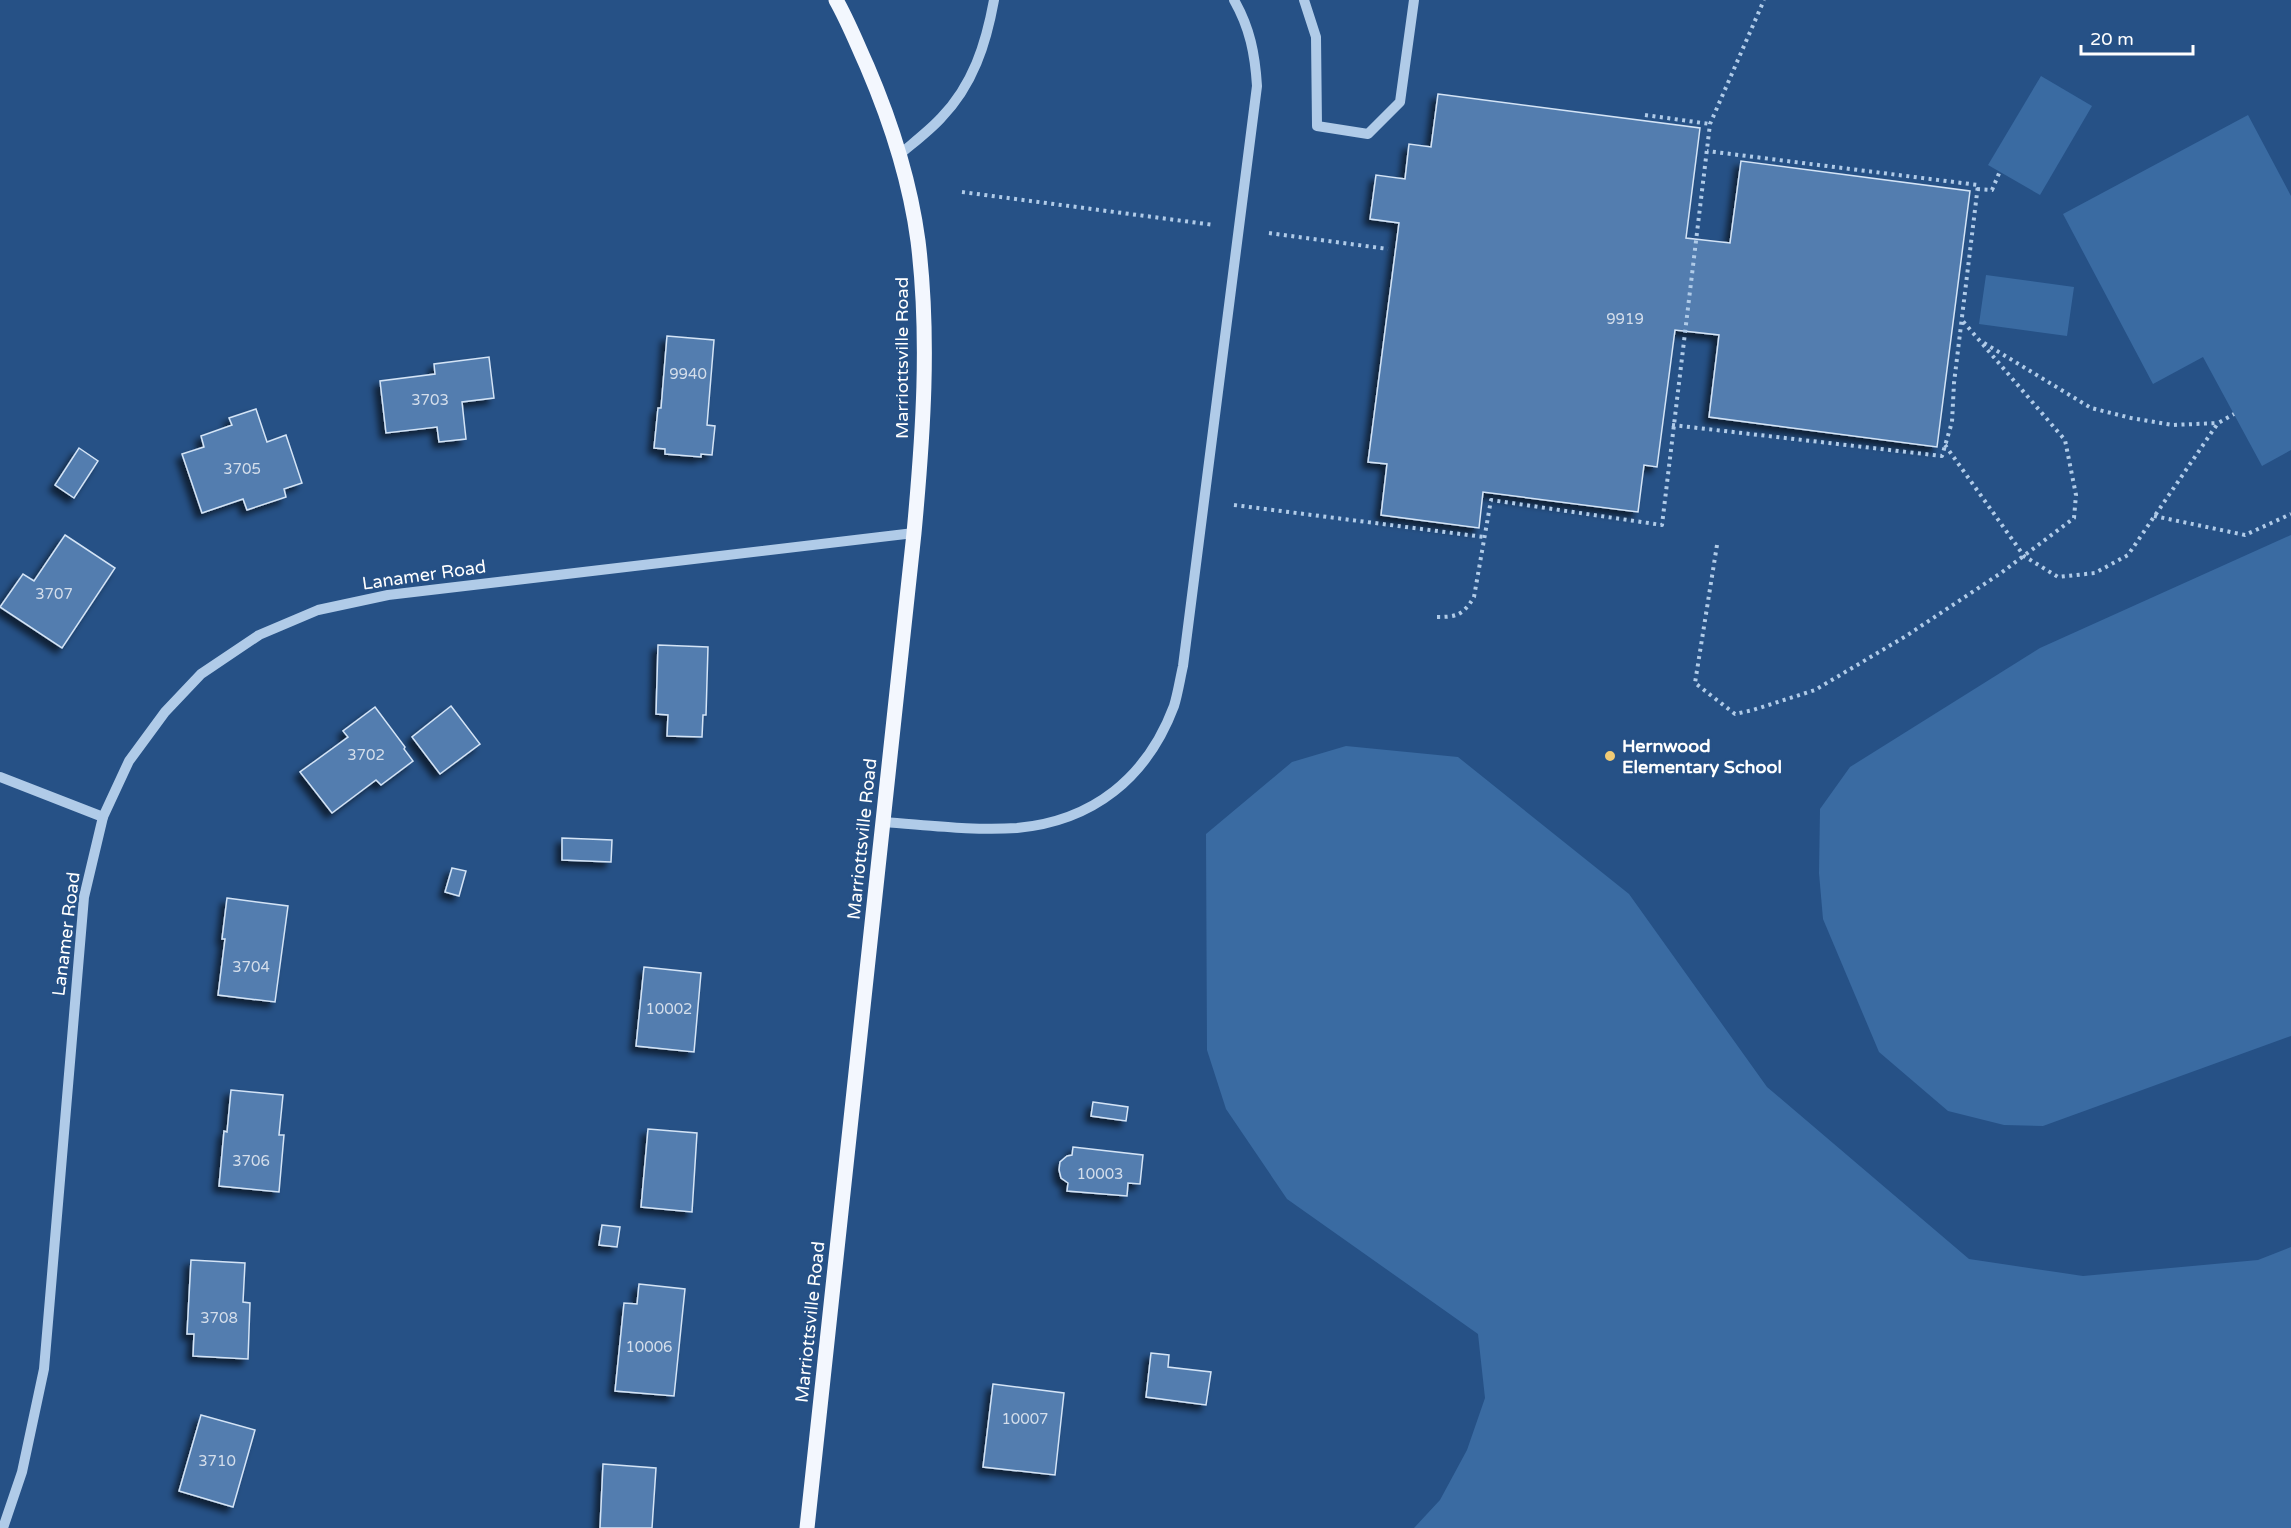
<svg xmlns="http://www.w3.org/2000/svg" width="2291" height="1528" font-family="'Varela Round',sans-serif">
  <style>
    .green { fill: #3a6ba2 }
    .building { fill: #527daf; stroke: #d4e4f6; stroke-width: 1.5; filter: url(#shadow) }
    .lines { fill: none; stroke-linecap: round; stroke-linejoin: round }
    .path { stroke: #b0cbe8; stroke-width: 4; stroke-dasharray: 3 4.5; stroke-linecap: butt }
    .minor { stroke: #b0cbe8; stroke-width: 10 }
    .major { stroke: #f3f7fe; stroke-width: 15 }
    .poi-dot { fill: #f1cb75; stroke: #265186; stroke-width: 2 }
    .labels { text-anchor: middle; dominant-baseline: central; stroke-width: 5; stroke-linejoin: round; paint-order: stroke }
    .number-label { font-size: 15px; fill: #d4deeb }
    .street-label { font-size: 18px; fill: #fff; stroke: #265186 }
    .poi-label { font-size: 18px; font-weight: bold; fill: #fff; stroke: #265186; text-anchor: start }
  </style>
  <defs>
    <filter id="shadow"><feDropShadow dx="-5.5" dy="5.5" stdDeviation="3" flood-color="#0009"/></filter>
  </defs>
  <rect width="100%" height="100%" fill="#265186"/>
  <!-- green -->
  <g class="green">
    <path d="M 2041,76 L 2092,106 L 2040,195 L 1988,165 Z"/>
    <path d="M 2248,115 L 2291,196 L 2291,450 L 2262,466 L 2203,357 L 2153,384 L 2063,214 Z"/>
    <path d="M 1986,275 L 2074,287 L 2067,336 L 1979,324 Z"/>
    <path d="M 2291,535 L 2291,1036 L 2043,1126 L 2004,1125 L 1948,1111 L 1879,1052 L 1823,919 L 1819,873 L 1820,809 L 1850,767 L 2040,648 Z"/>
    <path d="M 1346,746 L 1458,757 L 1629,894 L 1767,1087 L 1969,1259 L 2083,1276 L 2258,1260 L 2291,1247 L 2291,1528 L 1414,1528 L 1440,1500 L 1467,1450 L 1485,1398 L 1478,1334 L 1287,1199 L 1226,1109 L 1207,1050 L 1206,834 L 1292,762 Z"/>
  </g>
  <!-- building -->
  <g class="building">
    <path d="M 1438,94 L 1700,128 L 1686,238 L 1730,243 L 1741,161 L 1970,191 L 1937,447 L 1709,417 L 1719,335 L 1675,330 L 1657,467 L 1644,465 L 1638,512 L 1483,492 L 1479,528 L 1381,515 L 1387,464 L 1368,462 L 1399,223 L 1370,219 L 1376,175 L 1405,179 L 1409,144 L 1431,147 Z"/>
    <path d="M 667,336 L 714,340 L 707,425 L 715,426 L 712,455 L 701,454 L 701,457 L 665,454 L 665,449 L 654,448 L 658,408 L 661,408 Z"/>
    <path d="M 489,357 L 494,398 L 462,402 L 466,439 L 439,442 L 437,427 L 386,433 L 380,381 L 435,374 L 434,364 Z"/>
    <path d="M 256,409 L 267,442 L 286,435 L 302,483 L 284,489 L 286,497 L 247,510 L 243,499 L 202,513 L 182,454 L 204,447 L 201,436 L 232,425 L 229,418 Z"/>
    <path d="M 79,448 L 98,461 L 74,498 L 55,485 Z"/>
    <path d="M 65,535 L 115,568 L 62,648 L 0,607 L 23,574 L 34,581 Z"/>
    <path d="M 658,645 L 708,647 L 706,715 L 703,715 L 702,737 L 667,736 L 668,715 L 656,714 Z"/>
    <path d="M 451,706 L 480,744 L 440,774 L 412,737 Z"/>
    <path d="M 375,707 L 405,747 L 404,749 L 413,761 L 381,785 L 376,780 L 332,813 L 300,772 L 348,737 L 343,731 Z"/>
    <path d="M 562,838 L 612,840 L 611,862 L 562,860 Z"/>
    <path d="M 452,868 L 466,871 L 459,896 L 445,892 Z"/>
    <path d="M 227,898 L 288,906 L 275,1002 L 218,995 L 225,939 L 222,939 Z"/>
    <path d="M 644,967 L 701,973 L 694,1052 L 636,1046 Z"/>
    <path d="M 231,1090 L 283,1095 L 279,1135 L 284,1135 L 279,1192 L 219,1186 L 224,1131 L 227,1132 Z"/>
    <path d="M 1093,1102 L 1128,1107 L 1126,1121 L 1091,1116 Z"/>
    <path d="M 648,1129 L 697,1133 L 692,1212 L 641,1207 Z"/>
    <path d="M 1073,1147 L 1143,1155 L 1140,1184 L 1128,1183 L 1127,1196 L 1067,1191 L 1068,1183 L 1061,1178 L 1059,1170 L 1060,1162 L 1067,1156 L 1072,1155 Z"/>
    <path d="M 602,1225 L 620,1227 L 617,1247 L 599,1245 Z"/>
    <path d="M 191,1260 L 245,1263 L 243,1302 L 250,1303 L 248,1359 L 193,1356 L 194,1334 L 187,1334 Z"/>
    <path d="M 639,1284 L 685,1289 L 674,1396 L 615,1391 L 624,1303 L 637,1304 Z"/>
    <path d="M 1151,1353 L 1169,1355 L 1168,1367 L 1211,1372 L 1206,1405 L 1146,1397 Z"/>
    <path d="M 993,1384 L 1064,1393 L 1055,1475 L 983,1467 Z"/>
    <path d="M 201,1415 L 255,1430 L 233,1507 L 179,1491 Z"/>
    <path d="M 603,1464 L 656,1468 L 652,1528 L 600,1528 Z"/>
  </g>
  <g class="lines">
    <!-- path -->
    <g class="path">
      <path d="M 1645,115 L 1710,124"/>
      <path d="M 1977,189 L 1992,190 L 2000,171"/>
      <path d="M 962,192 L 1214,225"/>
      <path d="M 1269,233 L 1388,249"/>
      <path d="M 1984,343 L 2091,408 L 2131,418 L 2173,425 L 2218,423"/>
      <path d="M 1672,425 L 1942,456 L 1952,422 L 1954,383 L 1978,185 L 1707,151"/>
      <path d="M 1945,445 L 2024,556 L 2058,577 L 2095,573 L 2128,555 L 2218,423 L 2234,414"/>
      <path d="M 1234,505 L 1484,537"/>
      <path d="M 2154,516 L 2245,535 L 2291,514"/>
      <path d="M 1717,545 L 1695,683 L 1735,714 L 1753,710 L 1815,690 L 1906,636 L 2001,573 L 2074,518 L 2076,495 L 2065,440 L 1961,319"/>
      <path d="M 1437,617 C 1457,617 1463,615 1474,597 L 1491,500 L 1662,525 L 1710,124 L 1764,0"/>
    </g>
    <!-- minor -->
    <g class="minor">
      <path d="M 1304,0 L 1316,37 L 1317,126 L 1368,134 L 1400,102 L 1414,0"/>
      <path d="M 899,155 C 913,143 929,131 941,118 C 973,85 986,44 994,0"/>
      <path d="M 0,777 L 103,817"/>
      <path d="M 884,822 C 927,825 973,831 1017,828 C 1093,821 1147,778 1174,706 C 1178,693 1180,679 1183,666 L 1257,86 C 1255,54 1250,28 1234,0"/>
      <path d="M 3,1528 L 22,1472 L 44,1369 L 84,897 L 103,817 L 129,761 L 165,712 L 201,674 L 259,635 L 318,610 L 388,595 L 914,533"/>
    </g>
    <!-- major -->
    <path class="major" d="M 807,1528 L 914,533 C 923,436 930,338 918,241 C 910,181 891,122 867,66 C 857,44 848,21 836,0"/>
  </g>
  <!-- markers -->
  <circle class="poi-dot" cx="1610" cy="756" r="6"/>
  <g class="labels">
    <!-- number labels -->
    <g class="number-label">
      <text x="1625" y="319">9919</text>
      <text x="688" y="374">9940</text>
      <text x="430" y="400">3703</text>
      <text x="242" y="469">3705</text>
      <text x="54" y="594">3707</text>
      <text x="366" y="755">3702</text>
      <text x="251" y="967">3704</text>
      <text x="669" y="1009">10002</text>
      <text x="251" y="1161">3706</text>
      <text x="1100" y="1174">10003</text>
      <text x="219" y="1318">3708</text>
      <text x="649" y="1347">10006</text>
      <text x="1025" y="1419">10007</text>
      <text x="217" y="1461">3710</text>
    </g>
    <!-- street labels -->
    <g class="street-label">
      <text transform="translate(902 358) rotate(-90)">Marriottsville Road</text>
      <text transform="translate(424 575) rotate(-8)">Lanamer Road</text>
      <text transform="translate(862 839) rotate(-84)">Marriottsville Road</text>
      <text transform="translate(66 934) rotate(-83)">Lanamer Road</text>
      <text transform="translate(810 1322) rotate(-84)">Marriottsville Road</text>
    </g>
    <!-- poi labels -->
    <g class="poi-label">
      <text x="1622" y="746">Hernwood<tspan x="1622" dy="21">Elementary School</tspan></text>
    </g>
  </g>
  <!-- scale -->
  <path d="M2081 45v9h112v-9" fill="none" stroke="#ffffff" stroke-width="3"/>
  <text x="2090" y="45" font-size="18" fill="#ffffff" stroke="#265186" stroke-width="4.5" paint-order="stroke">20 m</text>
</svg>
